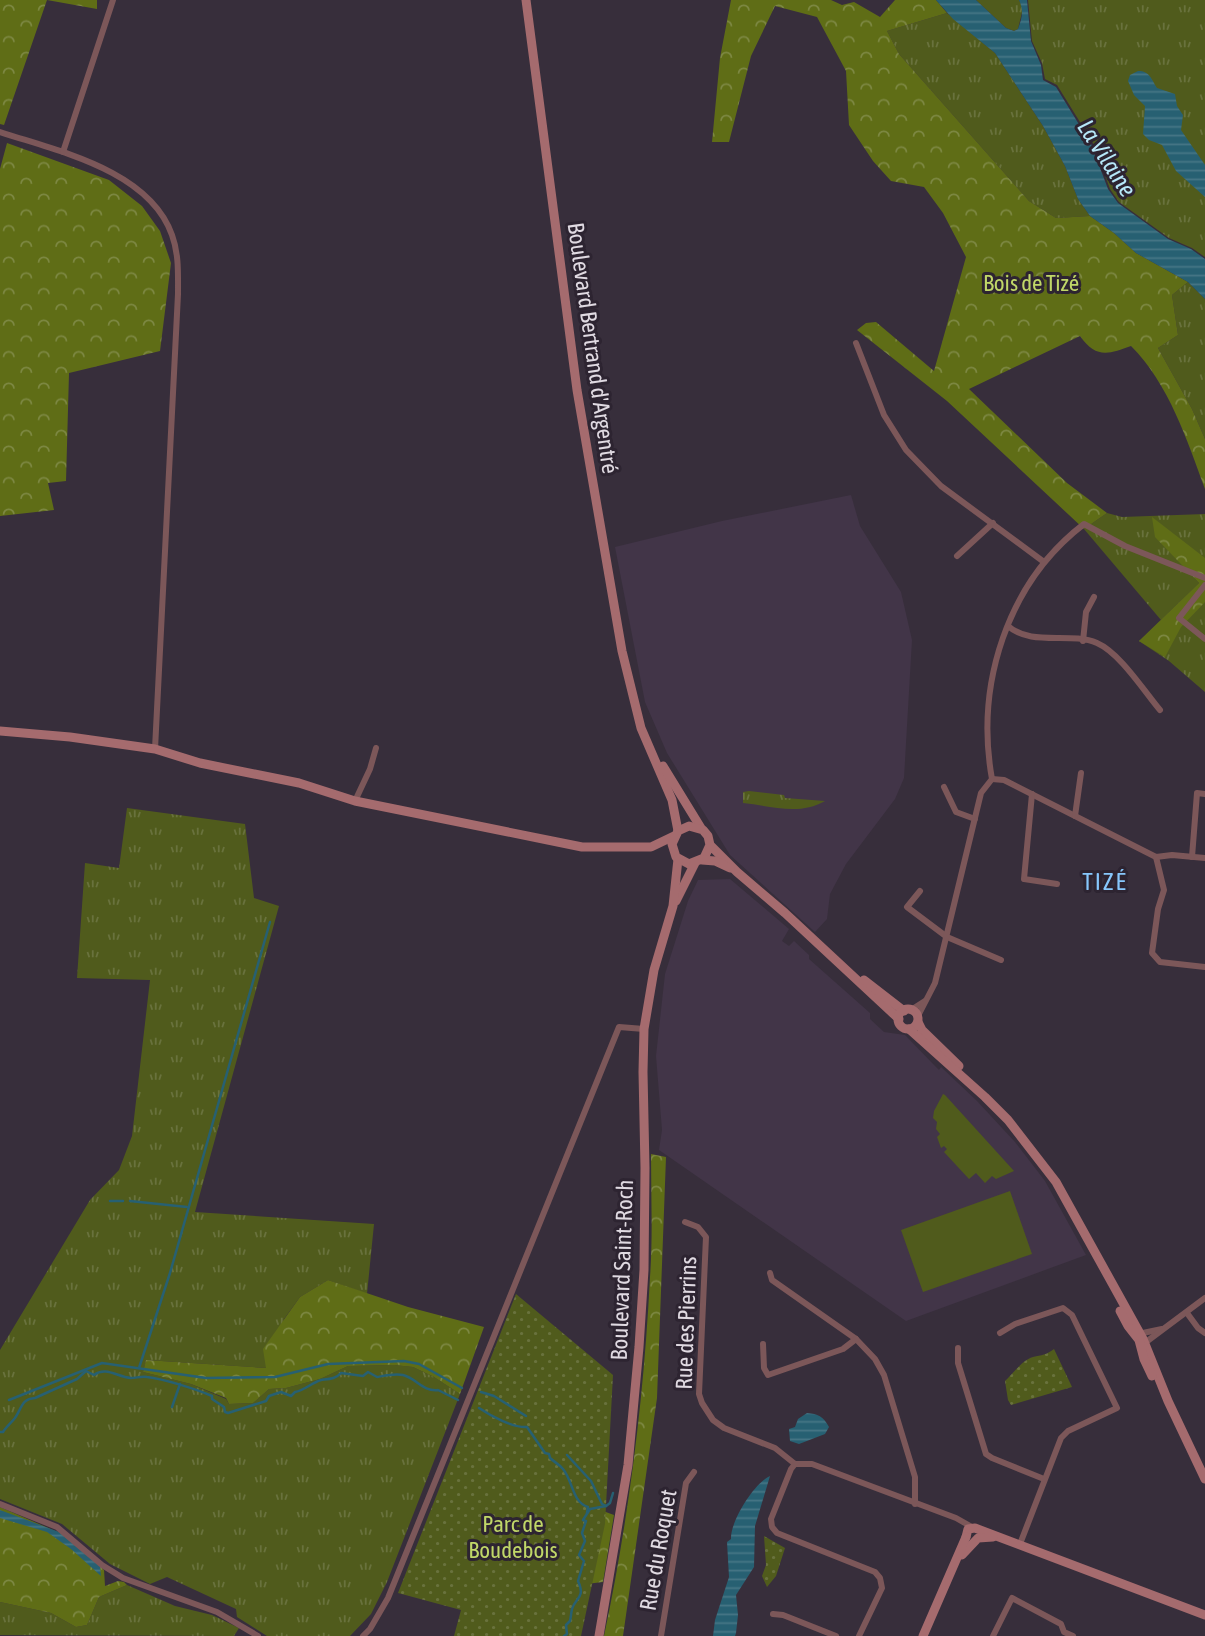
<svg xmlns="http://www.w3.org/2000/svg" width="1205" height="1636" font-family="'Asap Condensed',sans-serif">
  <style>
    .built { fill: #423548 }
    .grass { fill: url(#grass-tufts) }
    .forest { fill: url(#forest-crowns) }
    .park { fill: url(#park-dots) }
    .pitch { fill: #505b1c }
    .water { fill: url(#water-rules) }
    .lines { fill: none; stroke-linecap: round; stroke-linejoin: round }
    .stream { stroke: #276072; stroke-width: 2.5 }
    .street { stroke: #7c5759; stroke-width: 6 }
    .secondary { stroke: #a56b6e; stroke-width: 9 }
    .labels { text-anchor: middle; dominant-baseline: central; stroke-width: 6; stroke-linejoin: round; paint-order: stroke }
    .park-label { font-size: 23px; fill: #c0d768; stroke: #2d2431 }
    .street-label { font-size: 23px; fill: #e0dae2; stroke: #2d2431 }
    .water-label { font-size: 24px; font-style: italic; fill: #b6e7f8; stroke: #2d2431 }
    .neighbourhood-label { font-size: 24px; letter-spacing: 2px; fill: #87c7fc; stroke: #2d2431 }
  </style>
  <defs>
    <pattern id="grass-tufts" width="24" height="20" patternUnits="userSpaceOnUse" patternTransform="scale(1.75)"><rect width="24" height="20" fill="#505b1c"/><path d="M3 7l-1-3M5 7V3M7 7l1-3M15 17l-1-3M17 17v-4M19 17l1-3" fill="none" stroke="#69723d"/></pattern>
    <pattern id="forest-crowns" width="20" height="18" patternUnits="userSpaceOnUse" patternTransform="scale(1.75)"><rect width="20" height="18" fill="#5f6d16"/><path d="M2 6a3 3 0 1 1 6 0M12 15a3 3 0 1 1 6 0" fill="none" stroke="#7d8843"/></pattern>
    <pattern id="park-dots" width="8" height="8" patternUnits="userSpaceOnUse" patternTransform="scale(1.75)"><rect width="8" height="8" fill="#505b1c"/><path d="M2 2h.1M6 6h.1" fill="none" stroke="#69723d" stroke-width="1.8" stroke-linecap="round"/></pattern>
    <pattern id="water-rules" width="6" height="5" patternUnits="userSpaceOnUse" patternTransform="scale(1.75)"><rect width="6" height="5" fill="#276072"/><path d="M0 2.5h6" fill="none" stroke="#467686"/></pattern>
  </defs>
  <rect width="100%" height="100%" fill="#372e3b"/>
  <!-- built -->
  <g class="built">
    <path d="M 851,495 L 860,526 L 901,592 L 912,640 L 904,778 L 895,799 L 846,864 L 830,894 L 827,919 L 815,932 L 730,855 L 667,753 L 645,702 L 615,547 L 722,521 Z"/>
    <path d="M 730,879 L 789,929 L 782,941 L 789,946 L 794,941 L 809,955 L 809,959 L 870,1013 L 870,1019 L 884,1032 L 905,1035 L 936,1067 L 939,1070 L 941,1067 L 977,1101 L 1015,1142 L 1045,1181 L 1086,1255 L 906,1321 L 659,1150 L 662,1130 L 656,1056 L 665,974 L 688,901 L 698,880 Z"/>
  </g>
  <!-- grass -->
  <g class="grass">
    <path d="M 976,0 L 1019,0 L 1023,8 L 1018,29 L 1014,31 L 1006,28 Z"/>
    <path d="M 1028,0 L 1205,0 L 1205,257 L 1192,248 L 1169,238 L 1119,202 L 1110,189 L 1093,143 L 1057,85 L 1045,79 L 1042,63 L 1032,41 Z"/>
    <path d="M 947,13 L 995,53 L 1043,126 L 1065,166 L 1078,199 L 1090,216 L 1056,218 L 1029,201 L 899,54 L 887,31 Z"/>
    <path d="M 1188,282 L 1205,299 L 1205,439 L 1192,409 L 1158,348 L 1178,335 L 1172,295 Z"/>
    <path d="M 1107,513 L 1122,517 L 1205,514 L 1205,562 L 1156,537 L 1199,583 L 1161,620 L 1084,529 Z"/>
    <path d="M 1205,584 L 1205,692 L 1169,661 L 1139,641 Z"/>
    <path d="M 749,791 L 784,795 L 785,798 L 825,801 C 799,816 772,806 743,803 L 743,792 Z"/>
    <path d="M 127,808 L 245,824 L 254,898 L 279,906 L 195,1212 L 374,1224 L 367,1294 L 328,1280 L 300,1297 L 284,1319 L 267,1368 L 146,1360 L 143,1372 L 191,1384 L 226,1399 L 229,1404 L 253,1403 L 269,1389 L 286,1388 L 320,1379 L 348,1366 L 394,1365 L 413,1367 L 434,1377 L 460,1394 L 387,1582 L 371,1614 L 350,1636 L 267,1636 L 237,1617 L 236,1609 L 167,1577 L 150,1584 L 110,1564 L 62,1524 L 0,1499 L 0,1350 L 90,1200 L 119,1170 L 132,1136 L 150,980 L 77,978 L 85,863 L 119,868 Z"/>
    <path d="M 127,1585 L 175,1606 L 212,1615 L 239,1628 L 234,1636 L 0,1635 L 0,1602 L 51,1613 L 76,1627 L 87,1625 L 99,1597 Z"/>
  </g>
  <!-- forest -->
  <g class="forest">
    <path d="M 0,0 L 97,0 L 97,9 L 47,0 L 4,125 L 0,124 Z"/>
    <path d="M 731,0 L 831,0 L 842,5 L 854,2 L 880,17 L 895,0 L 936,0 L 947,13 L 887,31 L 899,54 L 1029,201 L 1056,218 L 1090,216 L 1114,233 L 1136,253 L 1188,282 L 1172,295 L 1178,335 L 1158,348 L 1192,409 L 1205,439 L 1205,489 C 1187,440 1169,384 1131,346 C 1109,354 1096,359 1080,336 L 969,389 L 1067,483 L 1107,513 L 1084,529 L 947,401 L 857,330 L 866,323 L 876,322 L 934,371 L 966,257 L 943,213 L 924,187 L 891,181 L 873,161 L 849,125 L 846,71 L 817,17 L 775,6 L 751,56 L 729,142 L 712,142 L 720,58 Z"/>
    <path d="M 7,143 L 109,180 L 142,206 L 160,231 L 171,263 L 160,351 L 69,373 L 66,481 L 48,483 L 54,510 L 0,516 L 0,169 Z"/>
    <path d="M 1152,517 L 1205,558 L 1205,602 L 1181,627 L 1165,657 L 1139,641 L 1199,583 L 1155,537 Z"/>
    <path d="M 651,1154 L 666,1157 L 657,1398 L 623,1636 L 604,1636 C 629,1518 644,1397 650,1277 C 653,1236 651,1195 651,1154 Z"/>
    <path d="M 328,1280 L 408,1307 L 484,1327 L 460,1394 L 434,1377 L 413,1367 L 394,1365 L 348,1366 L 320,1379 L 286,1388 L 269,1389 L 253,1403 L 229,1404 L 226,1398 L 191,1384 L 143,1372 L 146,1360 L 266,1368 L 263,1349 L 300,1297 Z"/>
    <path d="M 0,1507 L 62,1534 L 104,1570 L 105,1586 L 118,1581 L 124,1582 L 127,1585 L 99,1597 L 87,1625 L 76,1627 L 51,1613 L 0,1602 Z"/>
    <path d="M 603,1511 L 614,1515 L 603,1582 L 586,1584 Z"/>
  </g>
  <!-- park -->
  <g class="park">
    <path d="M 516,1294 L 613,1375 L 605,1524 L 581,1636 L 454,1636 L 461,1610 L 398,1593 Z"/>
    <path d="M 1054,1349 L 1072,1387 L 1011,1405 L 1008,1400 L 1005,1381 C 1013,1374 1022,1360 1033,1357 C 1042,1355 1046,1355 1054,1349 Z"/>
    <path d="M 764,1536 L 785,1548 L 776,1576 L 767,1587 L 762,1576 L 766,1565 Z"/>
  </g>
  <!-- pitch -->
  <g class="pitch">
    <path d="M 943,1094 L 945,1095 L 1014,1171 L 996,1179 L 992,1176 L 985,1183 L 976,1173 L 969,1179 L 944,1152 L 947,1149 L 944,1146 L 941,1148 L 937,1137 L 940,1134 L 936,1129 L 937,1122 L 933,1118 L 934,1111 Z"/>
    <path d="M 1010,1191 L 1032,1254 L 923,1292 L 901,1230 Z"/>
  </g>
  <!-- water -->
  <g class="water">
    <path d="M 936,0 L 976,0 L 1006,28 L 1014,31 L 1018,29 C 1022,18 1024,11 1019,0 L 1027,0 L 1031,41 L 1041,65 L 1043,80 L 1056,87 L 1091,144 L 1108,189 L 1118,203 L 1168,239 L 1191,249 L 1205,259 L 1205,299 L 1188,282 L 1136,253 L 1114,233 L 1090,216 L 1078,199 L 1065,166 L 1043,126 L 995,53 L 953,19 Z"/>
    <path d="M 1138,71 C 1150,71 1151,79 1157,88 L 1175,94 L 1177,106 L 1183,115 L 1181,130 L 1205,165 L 1205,197 L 1176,171 L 1162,145 L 1149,140 L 1143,134 L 1145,106 L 1134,95 L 1128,81 L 1130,75 Z"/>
    <path d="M 807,1413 C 818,1414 823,1416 829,1427 L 825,1434 L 799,1444 L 790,1441 L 789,1429 L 795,1427 L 798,1419 Z"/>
    <path d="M 770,1476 L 755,1526 L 754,1567 L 736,1595 L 738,1615 L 736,1633 L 735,1636 L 713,1636 L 715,1620 L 729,1577 L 727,1542 L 731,1539 C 730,1522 754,1483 770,1476 Z"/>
    <path d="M 0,1510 L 59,1532 L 100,1566 L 101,1576 L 71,1549 L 47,1532 L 0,1518 Z"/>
  </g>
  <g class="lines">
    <!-- stream -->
    <g class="stream">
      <path d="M 110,1201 L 123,1201"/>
      <path d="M 130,1201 L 187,1207"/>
      <path d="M 139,1368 L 170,1273 L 270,922"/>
      <path d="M 481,1392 L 494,1396 L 526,1416"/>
      <path d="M 9,1400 L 102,1363 L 206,1378 L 275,1377 L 328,1364 L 404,1361 L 419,1364 L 462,1388"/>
      <path d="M 172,1407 L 180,1384"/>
      <path d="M 479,1408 C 491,1416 513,1428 527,1427 L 545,1453 L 549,1454 L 550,1458 C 554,1462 559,1464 563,1469 C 573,1481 572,1502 588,1507 L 587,1513"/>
      <path d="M 0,1432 L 3,1432 C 6,1427 11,1423 15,1418 C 22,1408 21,1399 35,1398 L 77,1379 L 86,1371 L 94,1375 C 106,1366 117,1377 131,1378 C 136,1378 142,1376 147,1377 C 164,1379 196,1389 212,1396 L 212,1399 L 224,1407 L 225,1412 L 228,1413 L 266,1401 L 269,1396 L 281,1392 L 291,1396 L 295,1392 C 304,1391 311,1383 321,1380 C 328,1379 336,1379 341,1373 L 363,1376 L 368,1372 L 377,1377 C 383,1376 395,1373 403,1375 C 416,1378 423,1392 438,1390 L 458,1400"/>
      <path d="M 567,1455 L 591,1481 L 602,1504 L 606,1506"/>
      <path d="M 606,1506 L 610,1503 L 613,1493"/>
      <path d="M 564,1636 L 567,1634 L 566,1625 L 570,1621 C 571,1617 571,1613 572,1609 C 575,1598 586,1598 578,1581 L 584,1561 L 579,1555 L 585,1541 L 582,1533 L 586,1521 L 583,1520 L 590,1509 L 606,1506"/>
    </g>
    <!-- street -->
    <g class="street">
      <path d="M 0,132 C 57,151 149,170 172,235 C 179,254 178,274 178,294 L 155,749"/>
      <path d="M 63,152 L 113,0"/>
      <path d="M 856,343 L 884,415 L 906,450 L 941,486 L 1044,562"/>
      <path d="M 957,556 L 993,523"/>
      <path d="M 1205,585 L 1179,618 L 1205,639"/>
      <path d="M 1008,626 C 1032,647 1070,631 1097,643 C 1120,653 1144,691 1160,710"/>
      <path d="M 1083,641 L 1086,612 L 1094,597"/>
      <path d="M 992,779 L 1004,780 L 1156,857 L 1172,855 L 1205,858"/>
      <path d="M 944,787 L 956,812 L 975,819"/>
      <path d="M 1032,794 L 1024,879 L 1057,884"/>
      <path d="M 355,801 L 370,769 L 376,748"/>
      <path d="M 1075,816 L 1081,773"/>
      <path d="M 1156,857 L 1164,890 L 1158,909 L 1152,953 L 1160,962 L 1205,967"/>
      <path d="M 1192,857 L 1197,793 L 1205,794"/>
      <path d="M 920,891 L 907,907 L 947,937 L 1001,960"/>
      <path d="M 911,1010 L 925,1001"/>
      <path d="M 918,1016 L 935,983 L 981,793 L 992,779 C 975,685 1007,583 1084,524 L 1125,546 L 1205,578"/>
      <path d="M 685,1222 L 698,1227 L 706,1237 L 699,1394 L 702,1403 L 713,1420 L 724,1428 L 775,1448 L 795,1464 L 812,1464 L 956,1518 L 972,1527"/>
      <path d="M 770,1273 L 772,1280 L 856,1339 L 875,1359 L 884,1375 L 915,1477 L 915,1504"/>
      <path d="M 1187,1313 L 1198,1328 L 1205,1333"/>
      <path d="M 1000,1333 L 1015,1324 L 1063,1308 L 1072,1315 L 1117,1408 L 1068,1431 L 1061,1438 L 1020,1544"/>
      <path d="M 1138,1334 L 1162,1329"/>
      <path d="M 763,1344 L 764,1368 L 768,1375 L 843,1349 L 856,1339"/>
      <path d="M 1142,1345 L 1205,1298"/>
      <path d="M 958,1348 L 958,1363 L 986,1454 L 992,1458 L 1044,1479"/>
      <path d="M 795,1464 L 791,1469 L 771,1519 L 772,1527 L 777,1533 L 875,1572 L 880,1578 L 882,1588 L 859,1636"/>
      <path d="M 0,1504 L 57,1527 L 102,1565 L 123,1578 L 217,1612 L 258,1636"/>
      <path d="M 773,1614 L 783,1615 L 836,1636"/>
      <path d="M 363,1636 L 370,1629 L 388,1598 L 619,1027 L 644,1029"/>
      <path d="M 661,1636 L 686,1483 L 694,1472"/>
      <path d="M 993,1636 L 1012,1598 L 1061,1624 L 1064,1632 L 1073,1636"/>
    </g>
    <!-- secondary -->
    <g class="secondary">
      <path d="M 526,0 L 577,390 L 622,651 L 641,728 L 672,800 L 678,831"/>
      <path d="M 0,731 L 70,737 L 155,749 L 200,763 L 299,783 L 355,801 L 582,847 L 651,847 L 674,836"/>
      <path d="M 663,766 L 701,828"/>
      <path d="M 710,845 L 704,858 L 689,864 L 676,857 L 672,844 L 678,831 L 689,826 L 703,830 L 708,836 L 710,845 L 737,872 L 785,913 L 899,1019"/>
      <path d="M 702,860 L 715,861 L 730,868"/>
      <path d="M 676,901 L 695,863"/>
      <path d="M 864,980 L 904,1011"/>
      <circle cx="908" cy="1019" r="10"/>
      <path d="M 918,1022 L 922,1030 L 959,1066"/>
      <path d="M 909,1029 L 985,1097 L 1008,1120 L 1056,1182 L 1143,1339 L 1168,1401 L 1205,1479"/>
      <path d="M 1120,1311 L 1128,1326 L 1139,1340 L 1144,1359 L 1152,1376"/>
      <path d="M 966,1537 L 968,1529 L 975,1528 L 1205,1615"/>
      <path d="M 962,1555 L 978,1538 L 993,1537"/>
      <path d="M 599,1636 L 628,1465 L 639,1347 L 644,1270 L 645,1168 L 643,1072 L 644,1029 L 654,970 L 673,906 L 678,859"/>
      <path d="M 923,1636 L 966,1537"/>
    </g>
  </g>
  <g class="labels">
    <!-- park labels -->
    <g class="park-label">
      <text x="1031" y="283">Bois de Tizé</text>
      <text x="513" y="1524">Parc de<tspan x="513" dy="26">Boudebois</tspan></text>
    </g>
    <!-- street labels -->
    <g class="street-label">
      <text transform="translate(593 348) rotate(82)">Boulevard Bertrand d'Argentré</text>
      <text transform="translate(622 1270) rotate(-88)">Boulevard Saint-Roch</text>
      <text transform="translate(686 1323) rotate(-88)">Rue des Pierrins</text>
      <text transform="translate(658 1550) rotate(-80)">Rue du Roquet</text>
    </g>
    <!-- water labels -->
    <g class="water-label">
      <text transform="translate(1107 158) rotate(57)">La Vilaine</text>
    </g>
    <!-- neighbourhood labels -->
    <g class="neighbourhood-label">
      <text x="1105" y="881">TIZÉ</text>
    </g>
  </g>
</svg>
